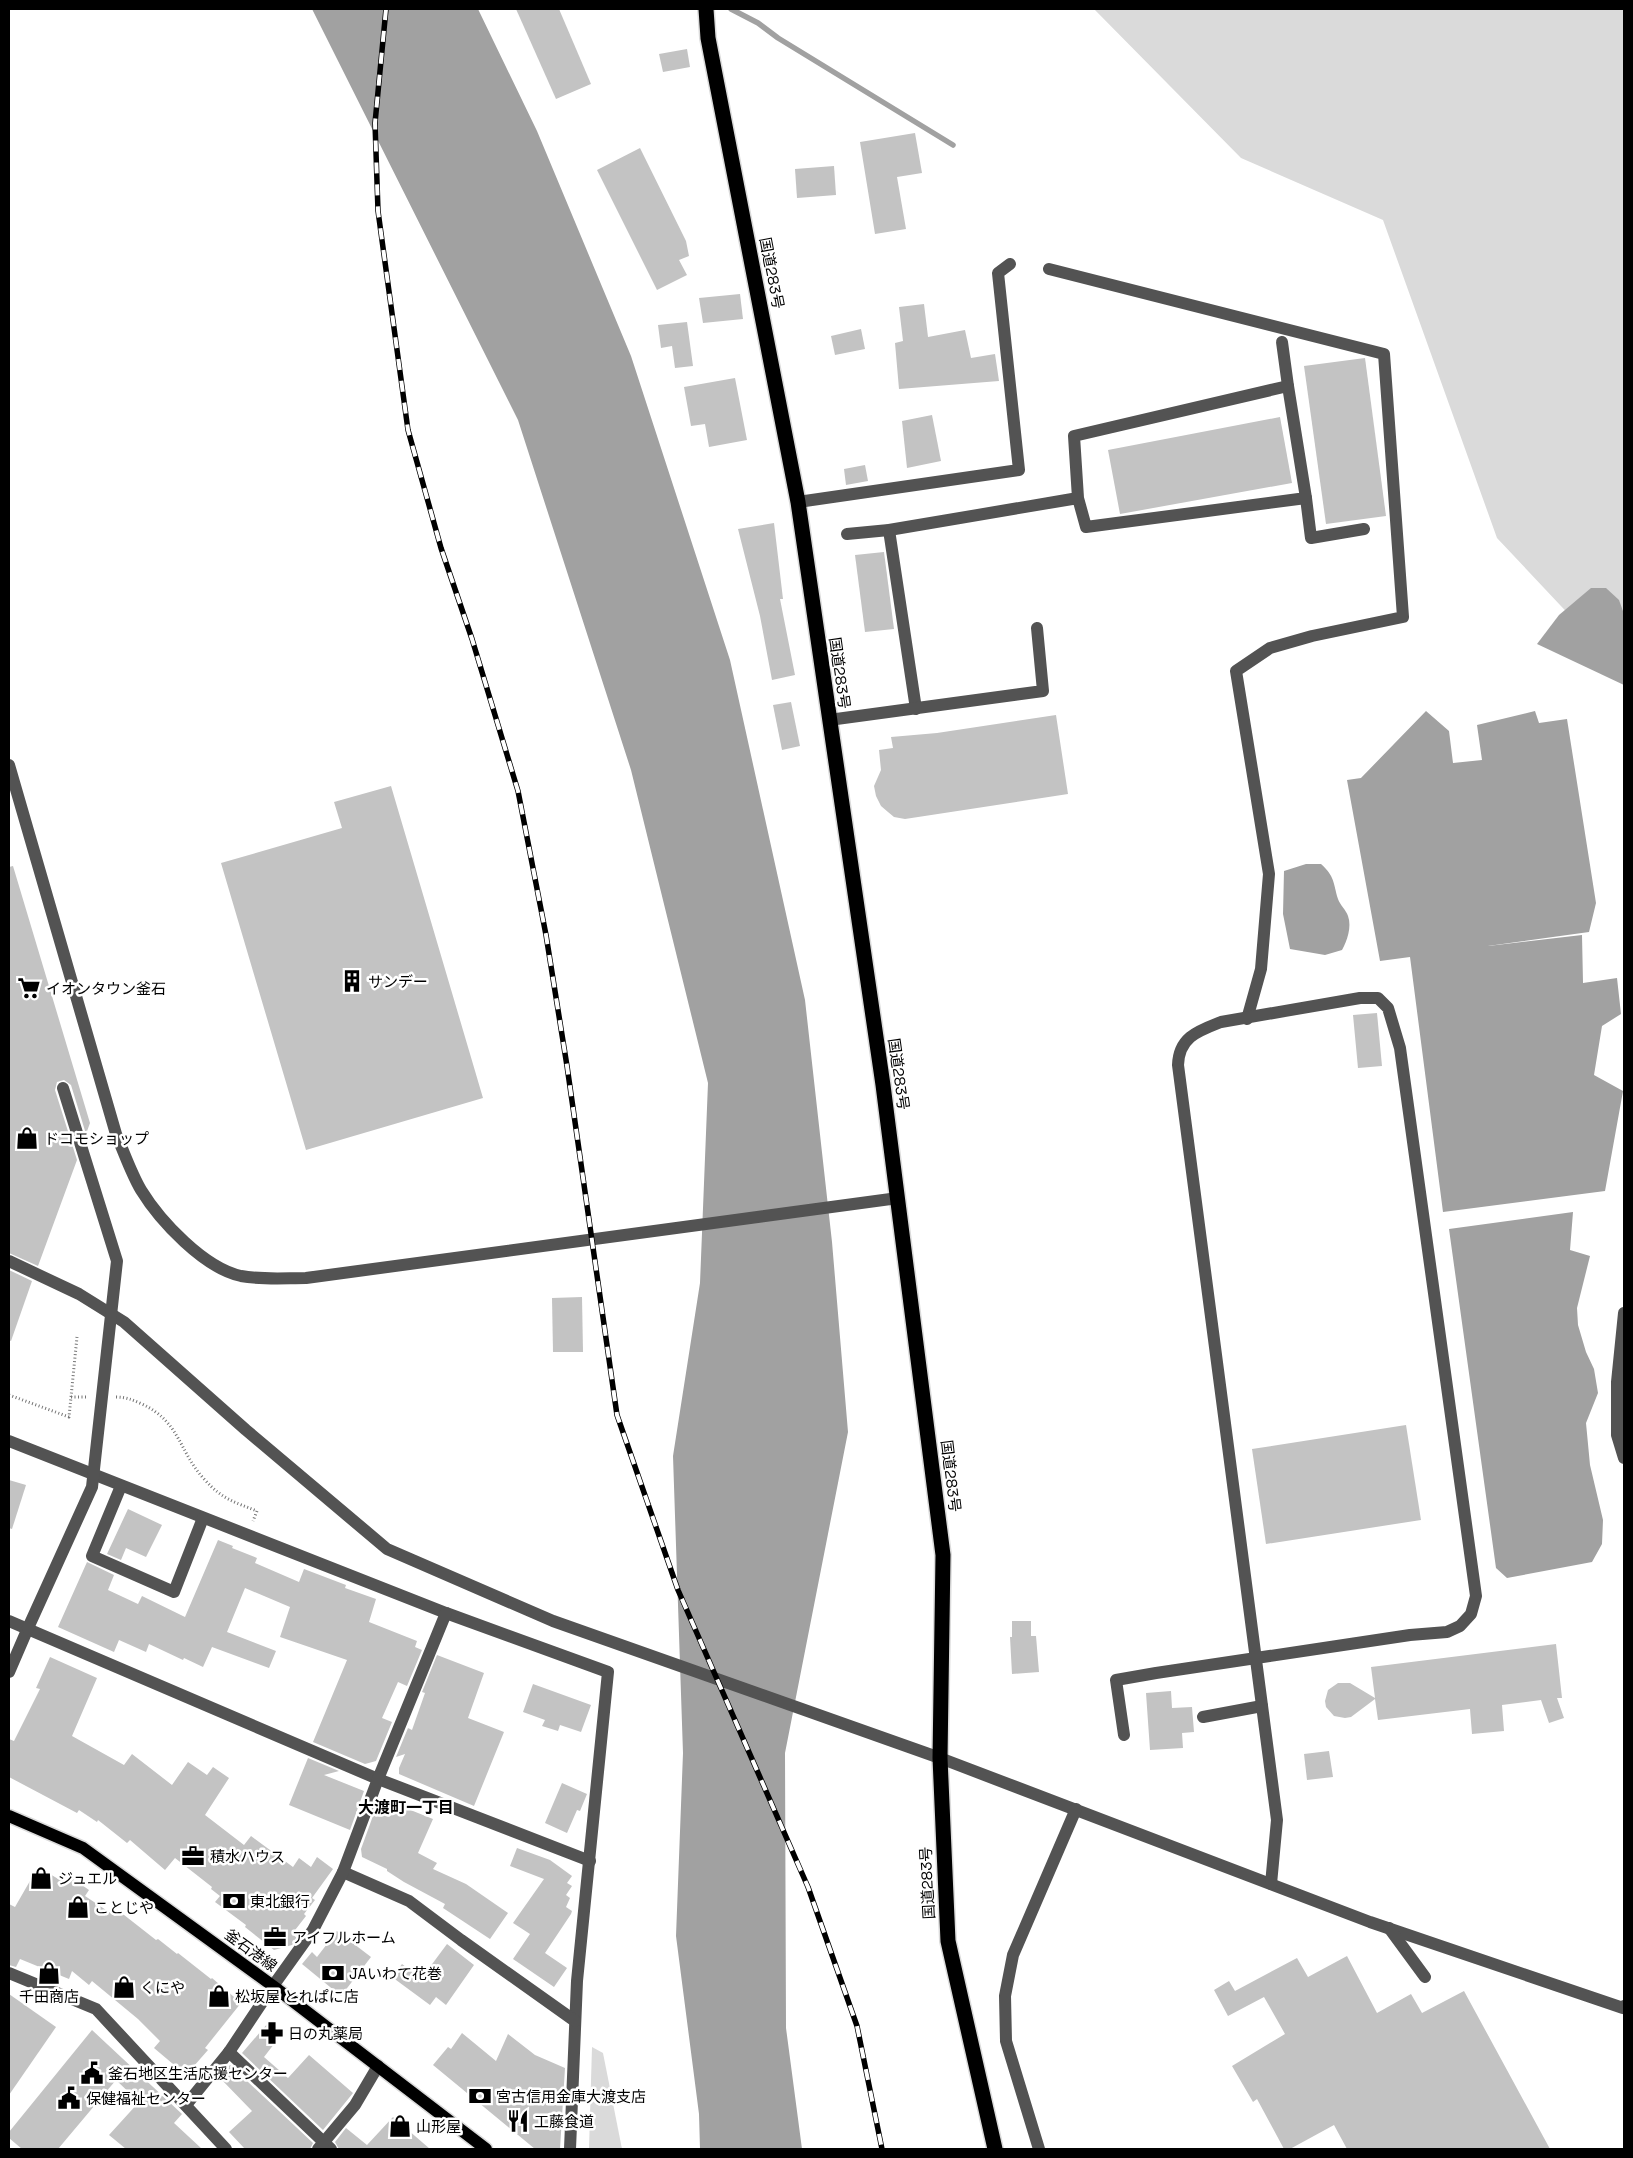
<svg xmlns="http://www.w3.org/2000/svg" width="1633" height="2158" font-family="'Space Grotesk','Noto Sans JP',sans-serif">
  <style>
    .green { fill: #dadada }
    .water { fill: #a1a1a1 }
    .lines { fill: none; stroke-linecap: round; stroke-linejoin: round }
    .stream { stroke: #a1a1a1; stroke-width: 5.5 }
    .building { fill: #c3c3c3 }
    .major-casing { stroke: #dbdbdb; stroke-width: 15 }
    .highway-casing { stroke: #dbdbdb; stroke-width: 18 }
    .path { stroke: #757575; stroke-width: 3; stroke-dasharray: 1 2.5; stroke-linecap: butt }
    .minor { stroke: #535353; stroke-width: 12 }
    .major { stroke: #000; stroke-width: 12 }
    .highway { stroke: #000; stroke-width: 15 }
    .rail-casing { stroke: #000; stroke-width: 5.5 }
    .rail { stroke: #fff; stroke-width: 4; stroke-dasharray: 11; stroke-linecap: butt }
    .minor-bridge { stroke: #535353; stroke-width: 12 }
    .labels { text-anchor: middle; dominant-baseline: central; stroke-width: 5; stroke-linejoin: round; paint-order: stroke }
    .street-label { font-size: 15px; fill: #000; stroke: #fff }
    .poi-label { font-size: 15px; fill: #000; stroke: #fff; text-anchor: start }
    .neighbourhood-label { font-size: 16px; font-weight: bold; fill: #000; stroke: #fff }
  </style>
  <rect width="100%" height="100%" fill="#fff"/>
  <!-- green -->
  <g class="green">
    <path d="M 1094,9 L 1624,9 L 1624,673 L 1497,538 L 1383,220 L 1241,158 Z"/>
    <path d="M 592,2047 L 603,2053 L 622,2149 L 589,2149 Z"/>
  </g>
  <!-- water -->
  <g class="water">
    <path d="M 312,9 L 478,9 L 537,131 L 631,356 L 730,660 L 805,1000 L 832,1242 L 848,1432 L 785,1753 L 786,2028 L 802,2149 L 700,2149 L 699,2114 L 676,1936 L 683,1753 L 673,1456 L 700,1283 L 708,1083 L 631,770 L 518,420 Z"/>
    <path d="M 1591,588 L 1606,588 L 1619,600 L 1624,614 L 1624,685 L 1537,644 L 1559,615 Z"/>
    <path d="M 1426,711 L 1449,731 L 1453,763 L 1482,760 L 1477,725 L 1535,711 L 1539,723 L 1567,719 L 1596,903 L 1589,932 L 1488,946 L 1582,935 L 1583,983 L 1617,978 L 1621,1014 L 1602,1026 L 1594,1075 L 1623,1091 L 1605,1191 L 1443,1212 L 1410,957 L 1380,961 L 1347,780 L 1361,778 Z"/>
    <path d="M 1306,864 L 1321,864 C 1335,877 1333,882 1338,899 C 1340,905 1346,910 1348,916 C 1352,927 1347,941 1342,950 L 1325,955 L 1290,949 L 1283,914 L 1284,871 Z"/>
    <path d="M 1573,1212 L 1570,1250 L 1590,1256 L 1577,1308 L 1578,1325 L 1586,1352 L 1594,1369 L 1598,1393 L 1586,1423 L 1590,1465 L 1603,1520 L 1602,1544 L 1592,1562 L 1507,1578 L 1496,1568 L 1449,1229 Z"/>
  </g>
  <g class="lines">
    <!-- stream -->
    <path class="stream" d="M 731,9 L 758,23 L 778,38 L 953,145"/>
  </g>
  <!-- building -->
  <g class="building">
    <path d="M 516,9 L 559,9 L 591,84 L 556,99 Z"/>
    <path d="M 687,49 L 690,67 L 663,72 L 659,54 Z"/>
    <path d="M 915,133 L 922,173 L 897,177 L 906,229 L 875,234 L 860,142 Z"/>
    <path d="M 640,148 L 686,241 L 689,256 L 679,260 L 687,275 L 657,290 L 597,170 Z"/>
    <path d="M 834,166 L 836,195 L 797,198 L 795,169 Z"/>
    <path d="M 740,294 L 743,319 L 703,323 L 699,298 Z"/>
    <path d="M 924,304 L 928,337 L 965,330 L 971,358 L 995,354 L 999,381 L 899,389 L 895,343 L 903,341 L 899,307 Z"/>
    <path d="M 687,322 L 693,366 L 675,368 L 672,346 L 661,348 L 658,325 Z"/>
    <path d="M 861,329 L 865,349 L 835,355 L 831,336 Z"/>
    <path d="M 1365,358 L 1386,516 L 1326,524 L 1304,366 Z"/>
    <path d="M 735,378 L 747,440 L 709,447 L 705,424 L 691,426 L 684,387 Z"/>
    <path d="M 932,415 L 941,461 L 907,468 L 902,421 Z"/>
    <path d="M 1280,417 L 1292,483 L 1120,514 L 1108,450 Z"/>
    <path d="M 865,465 L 868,481 L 846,485 L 844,469 Z"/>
    <path d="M 774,523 L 783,599 L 780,599 L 795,675 L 772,680 L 760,616 L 738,529 Z"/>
    <path d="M 884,552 L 894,629 L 865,632 L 855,555 Z"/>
    <path d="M 791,702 L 800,746 L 782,750 L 773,705 Z"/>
    <path d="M 1056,715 L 1068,794 L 905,819 L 894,817 L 888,812 L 881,806 L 876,796 L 874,786 L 881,770 L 879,750 L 893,748 L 891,737 L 937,733 Z"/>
    <path d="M 391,786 L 483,1098 L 306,1150 L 221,863 L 342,828 L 334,802 Z"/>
    <path d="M 13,866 L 90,1123 L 86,1134 L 71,1085 L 64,1080 L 57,1082 L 55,1090 L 77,1160 L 38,1266 L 9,1253 L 9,867 Z"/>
    <path d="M 1377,1013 L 1382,1066 L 1358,1068 L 1353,1015 Z"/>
    <path d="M 9,1270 L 32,1281 L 11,1341 L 9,1340 Z"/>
    <path d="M 582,1297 L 583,1352 L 553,1352 L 552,1298 Z"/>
    <path d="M 1406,1425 L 1421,1520 L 1266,1544 L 1252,1449 Z"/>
    <path d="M 9,1480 L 26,1485 L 12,1529 L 9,1528 Z"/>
    <path d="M 128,1509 L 162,1525 L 146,1557 L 126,1548 L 121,1560 L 107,1554 Z"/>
    <path d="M 218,1540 L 233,1546 L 232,1548 L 257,1558 L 255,1563 L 299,1582 L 304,1569 L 346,1585 L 345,1588 L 376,1599 L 369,1622 L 417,1641 L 415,1647 L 422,1650 L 407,1686 L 398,1682 L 382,1718 L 392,1722 L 376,1761 L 365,1764 L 313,1742 L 347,1660 L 280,1637 L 290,1607 L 245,1588 L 227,1632 L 276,1651 L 269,1668 L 212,1647 L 203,1667 L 184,1658 L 183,1660 L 149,1644 L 146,1652 L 119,1640 L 114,1652 L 58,1627 L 87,1562 L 114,1575 L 108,1590 L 138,1604 L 142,1596 L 185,1617 Z"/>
    <path d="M 1012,1621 L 1031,1621 L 1031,1636 L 1036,1636 L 1039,1672 L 1012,1674 L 1010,1637 L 1012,1637 Z"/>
    <path d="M 1556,1644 L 1562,1698 L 1557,1698 L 1564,1718 L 1549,1723 L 1541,1700 L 1502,1705 L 1504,1731 L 1472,1734 L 1470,1709 L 1378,1720 L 1375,1699 L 1351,1717 L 1345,1718 L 1334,1716 L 1326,1707 L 1325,1701 L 1328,1690 L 1338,1683 L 1350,1683 L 1375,1698 L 1371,1667 Z"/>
    <path d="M 437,1655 L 484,1673 L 468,1718 L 504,1732 L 474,1806 L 399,1774 L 399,1768 L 405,1754 L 396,1757 L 408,1728 L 412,1730 L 425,1693 L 422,1692 Z"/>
    <path d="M 50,1657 L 97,1678 L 72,1736 L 124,1765 L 132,1754 L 172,1785 L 188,1762 L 207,1775 L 213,1767 L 229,1778 L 205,1815 L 244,1845 L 251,1836 L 293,1867 L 299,1858 L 311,1867 L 317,1857 L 333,1869 L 312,1898 L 315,1900 L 304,1914 L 306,1916 L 292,1934 L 297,1938 L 292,1945 L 274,1950 L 245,1927 L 246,1925 L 215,1902 L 220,1896 L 211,1889 L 212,1887 L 175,1858 L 165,1870 L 130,1840 L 127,1843 L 98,1820 L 97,1822 L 79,1810 L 77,1813 L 9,1777 L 9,1739 L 14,1741 L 40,1689 L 36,1688 Z"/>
    <path d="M 533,1684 L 591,1705 L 581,1732 L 560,1725 L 558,1731 L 542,1726 L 545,1720 L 523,1712 Z"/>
    <path d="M 1171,1691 L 1172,1708 L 1192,1707 L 1194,1732 L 1182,1733 L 1183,1748 L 1150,1750 L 1146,1693 Z"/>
    <path d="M 1329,1751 L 1333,1777 L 1307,1780 L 1304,1754 Z"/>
    <path d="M 308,1758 L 339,1771 L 324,1775 L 364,1791 L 350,1830 L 289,1805 Z"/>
    <path d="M 562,1783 L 587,1794 L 580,1811 L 577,1810 L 567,1833 L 545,1823 Z"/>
    <path d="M 378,1802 L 401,1811 L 403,1807 L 433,1819 L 418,1853 L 437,1863 L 433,1869 L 466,1884 L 508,1913 L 490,1939 L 443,1908 L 445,1904 L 404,1882 L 387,1871 L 387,1869 L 362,1857 L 361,1849 Z"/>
    <path d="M 517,1848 L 550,1860 L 572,1876 L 567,1883 L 572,1886 L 566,1895 L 570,1898 L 566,1907 L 572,1911 L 571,1914 L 545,1953 L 567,1968 L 554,1987 L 513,1959 L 530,1934 L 513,1923 L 544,1879 L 510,1866 Z"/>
    <path d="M 38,1867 L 60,1880 L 64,1873 L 79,1883 L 89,1890 L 85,1896 L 115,1916 L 119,1911 L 156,1940 L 158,1939 L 177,1954 L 178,1953 L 211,1979 L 212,1978 L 241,2003 L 205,2048 L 208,2050 L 186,2075 L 154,2048 L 160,2041 L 138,2019 L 92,1981 L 89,1985 L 72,1971 L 69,1979 L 20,1959 L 16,1967 L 9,1965 L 9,1904 L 15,1907 Z"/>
    <path d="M 337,1931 L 371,1957 L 341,1996 L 302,1964 L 312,1952 L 317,1957 Z"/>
    <path d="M 447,1944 L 474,1965 L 446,2005 L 436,1997 L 430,2005 L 392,1977 L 402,1964 L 421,1979 Z"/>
    <path d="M 1347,1956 L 1377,2013 L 1411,1994 L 1422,2013 L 1464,1991 L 1550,2149 L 1347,2149 L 1334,2125 L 1290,2149 L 1284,2149 L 1257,2099 L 1253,2102 L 1232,2066 L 1285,2034 L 1264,1997 L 1228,2016 L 1214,1990 L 1229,1981 L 1235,1991 L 1297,1958 L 1308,1977 Z"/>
    <path d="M 9,1994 L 56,2027 L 9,2095 Z"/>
    <path d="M 268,2023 L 281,2035 L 264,2057 L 288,2078 L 309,2055 L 353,2093 L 323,2130 L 242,2053 Z"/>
    <path d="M 92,2030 L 182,2114 L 174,2123 L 202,2149 L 126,2149 L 109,2135 L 139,2102 L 116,2080 L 58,2149 L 22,2149 L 9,2138 L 9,2132 Z"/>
    <path d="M 462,2033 L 496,2061 L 508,2034 L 535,2055 L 565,2068 L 560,2149 L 535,2149 L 433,2065 L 448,2047 L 451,2049 Z"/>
    <path d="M 230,2065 L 313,2143 L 310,2149 L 245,2149 L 229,2132 L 252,2111 L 219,2077 Z"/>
    <path d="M 393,2117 L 430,2149 L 339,2149 L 335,2142 L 346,2128 L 367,2145 Z"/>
  </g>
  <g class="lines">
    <defs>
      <path id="major" d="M 9,1816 L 83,1848 L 273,1986 L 486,2149"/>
      <path id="highway" d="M 706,9 L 708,38 L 798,502 L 883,1085 L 943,1555 L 940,1758 L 948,1941 L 995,2149"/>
    </defs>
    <!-- major casing -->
    <use href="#major" class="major-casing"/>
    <!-- highway casing -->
    <use href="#highway" class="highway-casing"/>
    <!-- path -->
    <g class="path">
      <path d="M 9,1395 L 69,1417 L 77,1337"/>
      <path d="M 71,1397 L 87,1397"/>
      <path d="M 116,1397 C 126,1397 133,1400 142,1404 C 181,1422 179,1453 205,1480 C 222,1499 234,1502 257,1511 L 253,1521"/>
    </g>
    <!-- minor -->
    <g class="minor">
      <path d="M 1049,269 L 1384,354 L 1403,617 L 1312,636 L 1270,648 L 1236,671 L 1269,874 L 1261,969 L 1247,1019"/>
      <path d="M 1282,342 L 1288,386"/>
      <path d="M 1306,498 L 1311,538 L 1364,529"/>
      <path d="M 798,502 L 1019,470 L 998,273 L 1010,264"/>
      <path d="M 889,530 L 916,709"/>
      <path d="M 847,534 L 889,530 L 1078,498 L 1074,436 L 1288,386 L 1306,498 L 1086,527 L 1078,498"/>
      <path d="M 829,720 L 1043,691 L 1037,628"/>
      <path d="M 9,765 L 116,1134 C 124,1152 131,1173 141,1190 C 160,1221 204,1268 241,1276 C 262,1280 285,1278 306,1278 L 898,1198"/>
      <path d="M 9,1261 L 79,1294 L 124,1322 L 246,1430 L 387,1549 L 553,1621 L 940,1758 L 1370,1922 L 1623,2008 L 1624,2006"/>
      <path d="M 1624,1313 L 1617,1382 L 1617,1435 L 1624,1458"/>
      <path d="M 9,1441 L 446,1613 L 608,1672 L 577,1981 L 570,2149"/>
      <path d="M 121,1486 L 92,1556 L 174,1592 L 203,1518"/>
      <path d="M 9,1621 L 378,1779 L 590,1861"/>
      <path d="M 9,1672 L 28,1628"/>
      <path d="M 1203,1717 L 1262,1706"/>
      <path d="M 1124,1735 L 1116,1680 L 1156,1673 L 1410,1635 L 1447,1632 L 1460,1626 L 1471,1614 L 1476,1596 L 1400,1048 L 1388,1008 L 1378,998 L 1360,998 L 1221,1022 C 1198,1031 1179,1037 1178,1065 L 1277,1820 L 1271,1884"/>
      <path d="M 343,1872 L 409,1901 L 461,1940 L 575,2021"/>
      <path d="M 1389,1928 L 1425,1977"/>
      <path d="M 9,1973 L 96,2009 L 226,2149"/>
      <path d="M 229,2052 L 331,2149"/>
      <path d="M 186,2105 L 229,2052 L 273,1986 L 313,1930 L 343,1872 L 378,1779 L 446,1613"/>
      <path d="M 318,2149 L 355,2105 L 378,2066"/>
      <path d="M 1039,2149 L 1006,2041 L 1005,1996 L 1013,1955 L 1076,1809"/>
    </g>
    <!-- major -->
    <use href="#major" class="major"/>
    <!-- highway -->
    <use href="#highway" class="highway"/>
    <defs>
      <path id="rail" d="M 386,9 L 375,123 L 378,211 L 408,430 L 441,548 L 472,639 L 518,791 L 546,935 L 567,1066 L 617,1415 L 678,1590 L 808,1887 L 857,2026 L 882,2149"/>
    </defs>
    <!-- rail casing -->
    <use href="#rail" class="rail-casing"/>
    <!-- rail -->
    <use href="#rail" class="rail"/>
    <!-- minor-bridge -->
    <path class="minor-bridge" d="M 28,1628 L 92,1487 L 117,1261 L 63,1088"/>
  </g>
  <!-- icons -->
  <defs>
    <symbol id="building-bare" viewBox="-9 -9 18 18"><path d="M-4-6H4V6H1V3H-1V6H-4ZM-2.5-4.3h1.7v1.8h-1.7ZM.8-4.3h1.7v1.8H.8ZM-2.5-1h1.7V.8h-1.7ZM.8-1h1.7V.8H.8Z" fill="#000" stroke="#fff" stroke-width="2.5" paint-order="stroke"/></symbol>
    <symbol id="supermarket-bare" viewBox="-9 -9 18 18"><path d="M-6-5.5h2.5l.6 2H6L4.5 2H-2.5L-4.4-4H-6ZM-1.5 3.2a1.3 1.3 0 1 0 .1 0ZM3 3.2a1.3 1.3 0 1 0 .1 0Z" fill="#000" stroke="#fff" stroke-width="2.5" paint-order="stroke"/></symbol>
    <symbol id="shop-bare" viewBox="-9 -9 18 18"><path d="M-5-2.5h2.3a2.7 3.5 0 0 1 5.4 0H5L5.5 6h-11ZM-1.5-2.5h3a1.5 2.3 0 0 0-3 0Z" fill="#000" stroke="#fff" stroke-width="2.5" paint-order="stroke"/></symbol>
    <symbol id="office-bare" viewBox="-9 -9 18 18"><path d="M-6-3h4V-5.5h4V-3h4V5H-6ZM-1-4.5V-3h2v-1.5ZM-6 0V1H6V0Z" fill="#000" stroke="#fff" stroke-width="2.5" paint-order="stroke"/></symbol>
    <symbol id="bank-bare" viewBox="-9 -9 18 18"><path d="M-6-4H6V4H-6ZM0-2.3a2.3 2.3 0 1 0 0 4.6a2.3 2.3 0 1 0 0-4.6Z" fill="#000" stroke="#fff" stroke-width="2.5" paint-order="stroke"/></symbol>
    <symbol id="pharmacy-bare" viewBox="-9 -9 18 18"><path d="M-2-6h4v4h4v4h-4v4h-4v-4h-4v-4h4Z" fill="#000" stroke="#fff" stroke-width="2.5" paint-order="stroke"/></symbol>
    <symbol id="civic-bare" viewBox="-9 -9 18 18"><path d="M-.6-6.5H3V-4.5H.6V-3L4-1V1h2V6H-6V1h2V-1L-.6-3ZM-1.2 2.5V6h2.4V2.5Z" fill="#000" stroke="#fff" stroke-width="2.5" paint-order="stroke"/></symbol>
    <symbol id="restaurant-bare" viewBox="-9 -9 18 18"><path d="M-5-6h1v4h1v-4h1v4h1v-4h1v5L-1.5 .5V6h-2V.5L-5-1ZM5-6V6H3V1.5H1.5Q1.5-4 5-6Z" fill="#000" stroke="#fff" stroke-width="2.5" paint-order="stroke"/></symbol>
  </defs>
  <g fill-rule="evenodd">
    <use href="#building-bare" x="336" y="965" width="32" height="32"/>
    <use href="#supermarket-bare" x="13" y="972" width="32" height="32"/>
    <use href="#shop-bare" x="11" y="1122" width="32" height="32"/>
    <use href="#office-bare" x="177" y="1840" width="32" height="32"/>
    <use href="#shop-bare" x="25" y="1862" width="32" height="32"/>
    <use href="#bank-bare" x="218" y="1885" width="32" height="32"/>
    <use href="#shop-bare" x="62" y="1891" width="32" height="32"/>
    <use href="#office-bare" x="259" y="1921" width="32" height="32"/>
    <use href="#shop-bare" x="33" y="1957" width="32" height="32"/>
    <use href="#bank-bare" x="317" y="1957" width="32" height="32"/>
    <use href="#shop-bare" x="108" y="1971" width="32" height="32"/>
    <use href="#shop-bare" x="203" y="1980" width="32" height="32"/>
    <use href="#pharmacy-bare" x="256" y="2017" width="32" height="32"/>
    <use href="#civic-bare" x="76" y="2057" width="32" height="32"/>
    <use href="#bank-bare" x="464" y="2080" width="32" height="32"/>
    <use href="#civic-bare" x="53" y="2082" width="32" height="32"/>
    <use href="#restaurant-bare" x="502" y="2105" width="32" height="32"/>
    <use href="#shop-bare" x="384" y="2110" width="32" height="32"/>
  </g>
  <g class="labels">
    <!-- street labels -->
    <g class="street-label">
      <text transform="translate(772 273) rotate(79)">国道283号</text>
      <text transform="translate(840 673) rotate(82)">国道283号</text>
      <text transform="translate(899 1074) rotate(82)">国道283号</text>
      <text transform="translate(951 1476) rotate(83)">国道283号</text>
      <text transform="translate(927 1883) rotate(-93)">国道283号</text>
      <text transform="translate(251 1950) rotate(36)">釜石港線</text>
    </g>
    <!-- poi labels -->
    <g class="poi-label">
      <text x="368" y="981">サンデー</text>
      <text x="46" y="988">イオンタウン釜石</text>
      <text x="44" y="1138">ドコモショップ</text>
      <text x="210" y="1856">積水ハウス</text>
      <text x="58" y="1878">ジュエル</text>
      <text x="250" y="1901">東北銀行</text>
      <text x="94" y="1907">ことじや</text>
      <text x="292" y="1937">アイフルホーム</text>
      <text x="349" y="1973">JAいわて花巻</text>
      <text x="140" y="1987">くにや</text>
      <text x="49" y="1996" text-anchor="middle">千田商店</text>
      <text x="235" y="1996">松坂屋 とれぱに店</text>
      <text x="288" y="2033">日の丸薬局</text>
      <text x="108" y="2073">釜石地区生活応援センター</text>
      <text x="496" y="2096">宮古信用金庫大渡支店</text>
      <text x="86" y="2098">保健福祉センター</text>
      <text x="534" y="2121">工藤食道</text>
      <text x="416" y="2126">山形屋</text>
    </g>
    <!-- neighbourhood labels -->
    <g class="neighbourhood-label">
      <text x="406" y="1807">大渡町一丁目</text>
    </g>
  </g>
  <!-- border -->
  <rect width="1633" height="2158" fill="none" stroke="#000000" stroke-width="20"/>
</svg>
